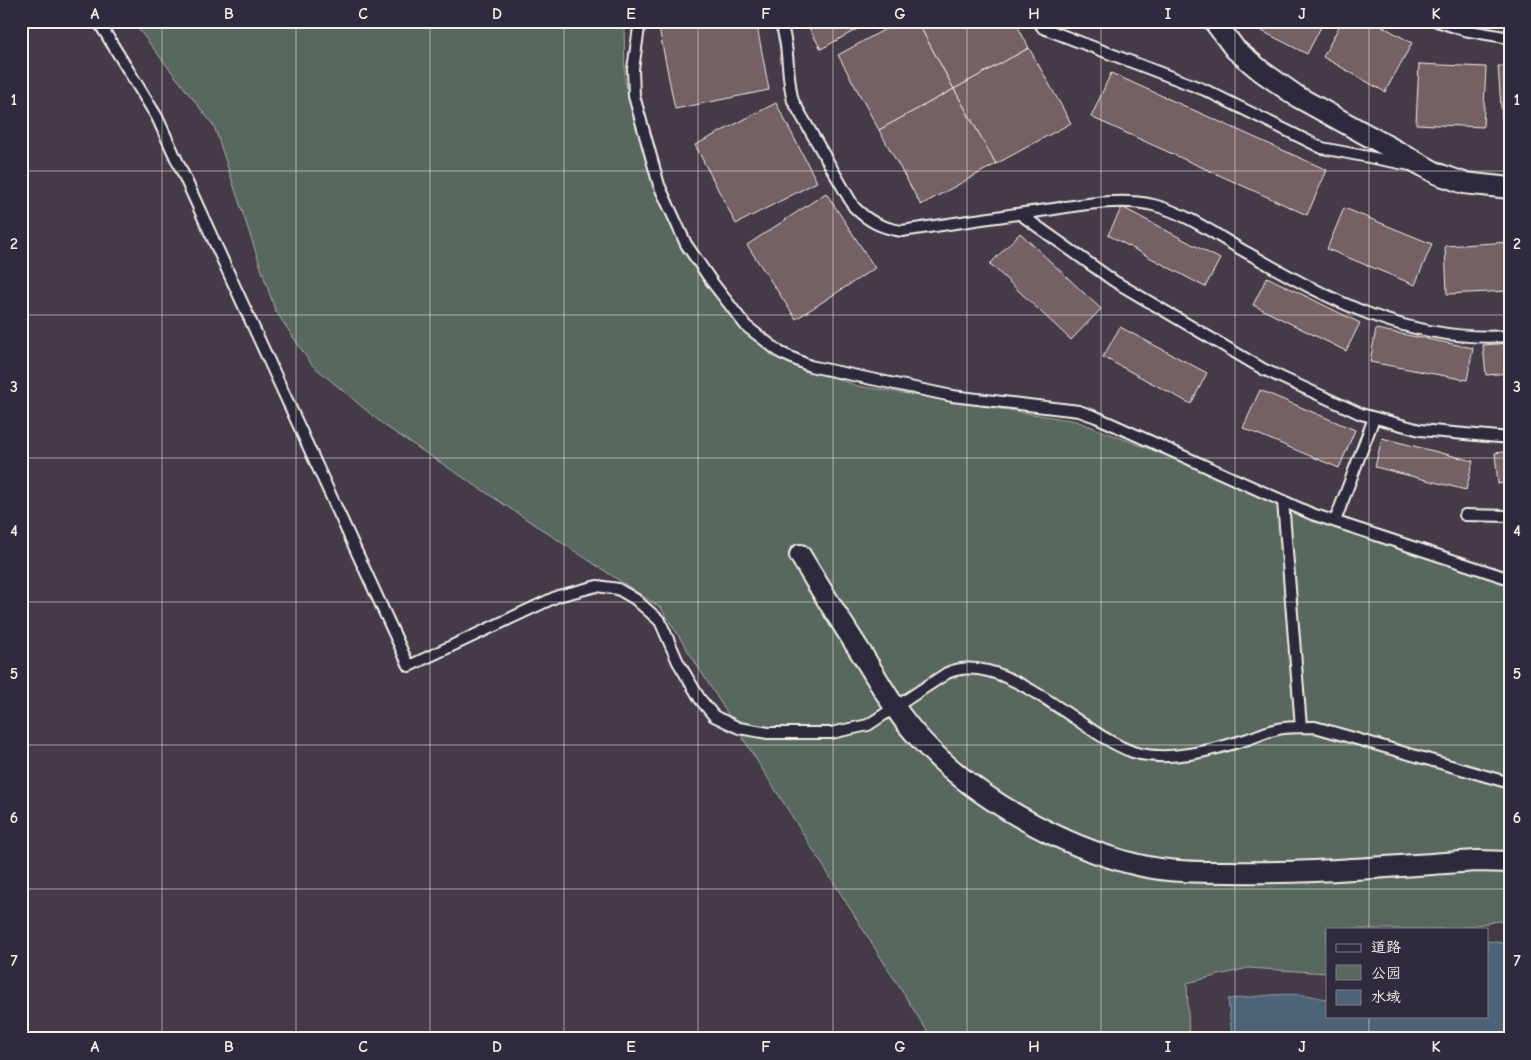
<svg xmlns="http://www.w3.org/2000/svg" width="1531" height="1060" font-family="'Comic Neue','LXGW WenKai TC',sans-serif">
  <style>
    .green { fill: #59675e; stroke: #a6aca3 }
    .water { fill: #4d6478; stroke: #909ca5 }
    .building { fill: #756063; stroke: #f4f1e8 }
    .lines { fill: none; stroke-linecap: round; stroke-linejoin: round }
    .service-casing { stroke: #f4f1e8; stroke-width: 14 }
    .minor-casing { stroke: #f4f1e8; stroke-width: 24 }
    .service { stroke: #2f2a3d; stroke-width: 10 }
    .minor { stroke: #2f2a3d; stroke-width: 20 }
    .grid { fill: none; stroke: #f4f1e8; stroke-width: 1; stroke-opacity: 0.55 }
    .neatline { fill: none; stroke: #f4f1e8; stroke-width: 2 }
    .grid-label { font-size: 16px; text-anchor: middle; font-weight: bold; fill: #f4f1e8 }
  </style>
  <rect width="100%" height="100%" fill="#443a48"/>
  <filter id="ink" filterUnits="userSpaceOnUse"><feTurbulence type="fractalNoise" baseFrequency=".02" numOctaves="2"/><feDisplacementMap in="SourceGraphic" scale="10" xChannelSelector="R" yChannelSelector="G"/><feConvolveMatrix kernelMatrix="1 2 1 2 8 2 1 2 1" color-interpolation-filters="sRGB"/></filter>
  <g filter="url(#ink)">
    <!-- green -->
    <path class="green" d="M 132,21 L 624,21 L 625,82 L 682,251 L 772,356 L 858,386 L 1076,421 L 1510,586 L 1510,925 L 1499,921 L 1453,929 L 1327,929 L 1327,973 L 1248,968 L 1187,983 L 1189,1039 L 932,1039 L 661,608 L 385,426 L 311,364 L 275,310 L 214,126 Z"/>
    <!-- water -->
    <path class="water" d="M 1487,941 L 1503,943 L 1510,952 L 1510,1039 L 1232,1039 L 1228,999 C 1260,997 1296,989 1327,1000 L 1327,1016 L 1487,1016 Z"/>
    <!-- building -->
    <g class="building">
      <path d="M 664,21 L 756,21 L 769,90 L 675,109 L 658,23 Z"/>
      <path d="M 805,21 L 872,21 L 821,49 Z"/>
      <path d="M 900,21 L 917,21 L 954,89 L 879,130 L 838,55 Z"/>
      <path d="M 917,21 L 1015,21 L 1029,48 L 954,89 Z"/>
      <path d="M 1249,21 L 1324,21 L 1307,54 L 1248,24 Z"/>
      <path d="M 1342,21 L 1373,21 L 1412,43 L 1385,92 L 1323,57 Z"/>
      <path d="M 1029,48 L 1071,123 L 996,164 L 954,89 Z"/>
      <path d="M 1419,64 L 1486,67 L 1483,127 L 1416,124 Z"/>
      <path d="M 1498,66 L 1510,66 L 1510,119 L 1502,120 Z"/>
      <path d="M 1111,73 L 1327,170 L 1307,215 L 1091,117 Z"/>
      <path d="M 954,89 L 996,164 L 921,205 L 879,130 Z"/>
      <path d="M 776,103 L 817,182 L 736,224 L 695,145 Z"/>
      <path d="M 826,193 L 875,268 L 796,319 L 747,245 Z"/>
      <path d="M 1122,207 L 1220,259 L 1205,287 L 1108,235 Z"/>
      <path d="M 1344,208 L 1432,244 L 1415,285 L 1327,249 Z"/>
      <path d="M 1020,233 L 1101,309 L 1071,340 L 990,264 Z"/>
      <path d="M 1510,242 L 1510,291 L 1447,294 L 1445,246 Z"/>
      <path d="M 1267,277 L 1360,323 L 1346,351 L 1253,305 Z"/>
      <path d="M 1120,327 L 1207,373 L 1191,404 L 1103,357 Z"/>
      <path d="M 1376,329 L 1473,348 L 1467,380 L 1370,362 Z"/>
      <path d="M 1510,343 L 1510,373 L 1486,375 L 1483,345 Z"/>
      <path d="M 1260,390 L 1355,430 L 1339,468 L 1243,428 Z"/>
      <path d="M 1382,438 L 1473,461 L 1466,490 L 1375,467 Z"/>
      <path d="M 1510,451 L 1510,482 L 1498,484 L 1495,453 Z"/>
    </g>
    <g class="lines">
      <defs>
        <g id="service">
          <path d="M 98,21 L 157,117 L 409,666 L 558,596 L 597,586 L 618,589 L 635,599 L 660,621 L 678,662 L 700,699 L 714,716 L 739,728 L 768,733 L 831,733 L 868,725 L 947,673 C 1004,648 1082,735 1133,752 C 1169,763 1213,750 1248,739 C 1260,735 1272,729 1284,728 C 1294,727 1305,727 1315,727 L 1510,783"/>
          <path d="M 640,21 L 633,69 L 634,96 L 659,185 L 686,244 L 712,282 L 746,326 L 781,353 L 810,366 L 952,396 L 1079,411 L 1096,417 L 1312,514 L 1510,579"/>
          <path d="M 780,21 C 790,47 786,75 793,101 L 854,207 C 869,222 882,228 902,231 C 948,224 994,217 1040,211 C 1076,206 1117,197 1153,205 C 1186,213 1216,235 1244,251 C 1331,300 1406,343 1510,336"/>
          <path d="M 1038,21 L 1043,28 L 1205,90 L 1322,148 L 1410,165"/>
          <path d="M 1437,21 L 1464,30 L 1510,38"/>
          <path d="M 1020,214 L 1114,281 L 1263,369 L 1361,414 L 1420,430 L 1510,438"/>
          <path d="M 1283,501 L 1301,727"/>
          <path d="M 1465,515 L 1510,516"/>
          <path d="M 1335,521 L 1374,418"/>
        </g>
        <g id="minor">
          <path d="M 1214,21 L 1235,49 L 1261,71 L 1298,97 L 1438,174 L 1464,183 L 1510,188"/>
          <path d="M 800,555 C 821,590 843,625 865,659 C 882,687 898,716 921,740 C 974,798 1062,847 1138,865 C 1167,872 1199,872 1228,872 C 1311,874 1394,866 1477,861 L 1510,862"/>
        </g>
      </defs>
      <!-- service casing -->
      <use href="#service" class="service-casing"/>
      <!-- minor casing -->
      <use href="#minor" class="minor-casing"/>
      <!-- service -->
      <use href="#service" class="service"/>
      <!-- minor -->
      <use href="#minor" class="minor"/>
    </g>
  </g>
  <!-- grid -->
  <path class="grid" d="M 162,21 L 162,1039M 296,21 L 296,1039M 430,21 L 430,1039M 564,21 L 564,1039M 698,21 L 698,1039M 833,21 L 833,1039M 967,21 L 967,1039M 1101,21 L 1101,1039M 1235,21 L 1235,1039M 1369,21 L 1369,929M 21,171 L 1510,171M 21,315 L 1510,315M 21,458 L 1510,458M 21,602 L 1510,602M 21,745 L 1510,745M 21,889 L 1510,889M 1369,1016 L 1369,1039"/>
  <!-- margin -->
  <rect width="1531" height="1060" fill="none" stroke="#2f2a3d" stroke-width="55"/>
  <!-- legend -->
  <rect x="1326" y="928" width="162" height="90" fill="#2f2a3d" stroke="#7e7a81"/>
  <rect x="1336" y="944" width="25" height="8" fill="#2f2a3d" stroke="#7e7a81"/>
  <text x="1371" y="952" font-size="15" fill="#f4f1e8">道路</text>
  <rect x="1336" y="965" width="25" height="15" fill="#59675e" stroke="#7e7a81"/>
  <text x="1371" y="978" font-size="15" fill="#f4f1e8">公园</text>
  <rect x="1336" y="990" width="25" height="15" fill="#4d6478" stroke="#7e7a81"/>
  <text x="1371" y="1002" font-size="15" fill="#f4f1e8">水域</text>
  <rect x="28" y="28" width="1476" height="1004" class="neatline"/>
  <g class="grid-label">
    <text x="95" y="19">A</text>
    <text x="229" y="19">B</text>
    <text x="363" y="19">C</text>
    <text x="497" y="19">D</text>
    <text x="631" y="19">E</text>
    <text x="766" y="19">F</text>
    <text x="900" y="19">G</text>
    <text x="1034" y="19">H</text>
    <text x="1168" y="19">I</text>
    <text x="1302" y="19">J</text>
    <text x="1436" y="19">K</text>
    <text x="14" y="105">1</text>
    <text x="1517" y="105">1</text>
    <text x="14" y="249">2</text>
    <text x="1517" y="249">2</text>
    <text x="14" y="392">3</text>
    <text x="1517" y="392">3</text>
    <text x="14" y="536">4</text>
    <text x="1517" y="536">4</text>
    <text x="14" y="679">5</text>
    <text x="1517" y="679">5</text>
    <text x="14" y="823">6</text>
    <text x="1517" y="823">6</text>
    <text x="14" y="966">7</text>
    <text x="1517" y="966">7</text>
    <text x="95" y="1052">A</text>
    <text x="229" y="1052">B</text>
    <text x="363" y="1052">C</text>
    <text x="497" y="1052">D</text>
    <text x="631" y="1052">E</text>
    <text x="766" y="1052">F</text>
    <text x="900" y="1052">G</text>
    <text x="1034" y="1052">H</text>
    <text x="1168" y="1052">I</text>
    <text x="1302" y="1052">J</text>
    <text x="1436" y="1052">K</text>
  </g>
</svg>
